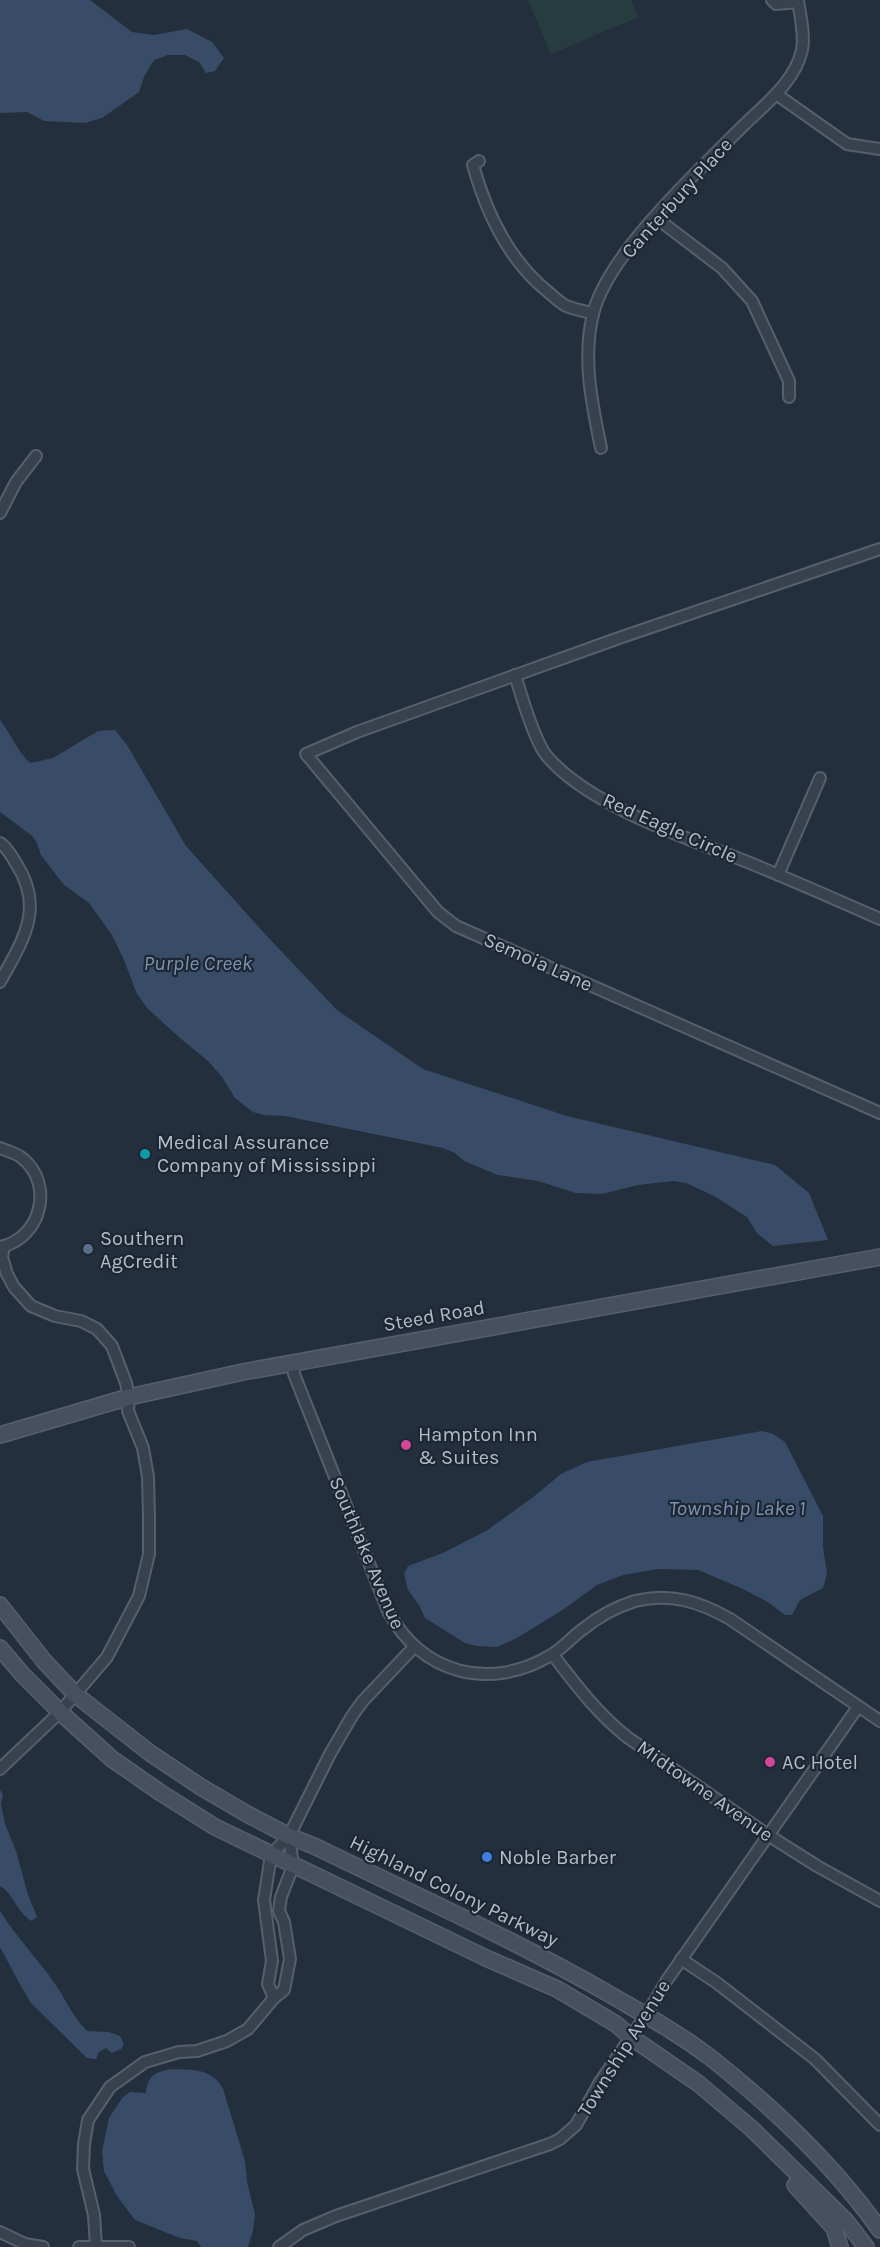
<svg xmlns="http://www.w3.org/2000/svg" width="880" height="2247" font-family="Karla,sans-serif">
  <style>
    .green { fill: #263c3f }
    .water { fill: #394c67 }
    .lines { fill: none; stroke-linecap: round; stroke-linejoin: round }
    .street-casing { stroke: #565f6c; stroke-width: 14 }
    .secondary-casing { stroke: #565f6c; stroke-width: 18 }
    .street { stroke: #38414e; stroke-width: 10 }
    .secondary { stroke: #465061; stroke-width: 15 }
    .culture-dot { fill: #0f9aa8; stroke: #1d2633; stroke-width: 2 }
    .service-dot { fill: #5c6f8a; stroke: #1d2633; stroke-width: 2 }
    .hotel-dot { fill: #d1479c; stroke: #1d2633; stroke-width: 2 }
    .shop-dot { fill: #3f7fe0; stroke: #1d2633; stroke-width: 2 }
    .labels { text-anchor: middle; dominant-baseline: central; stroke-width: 4.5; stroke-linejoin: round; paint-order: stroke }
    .street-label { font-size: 20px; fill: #b4bcc9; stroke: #1d2633 }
    .poi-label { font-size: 20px; fill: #b4bcc9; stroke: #1d2633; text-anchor: start }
    .water-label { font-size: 21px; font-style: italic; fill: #7c92b1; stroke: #1d2633 }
  </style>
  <rect width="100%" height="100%" fill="#242f3e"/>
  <!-- green -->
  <path class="green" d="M 528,0 L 631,0 L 639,17 L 551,54 Z"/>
  <!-- water -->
  <g class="water">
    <path d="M 0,0 L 90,0 L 132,32 L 154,35 L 187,29 L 212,42 L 224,58 L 215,71 L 206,73 L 199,62 L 185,55 L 168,55 L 154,60 L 144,77 L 139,92 L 102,118 L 85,123 L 44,121 L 27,112 L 0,113 Z"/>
    <path d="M 0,720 C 11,734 17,751 30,763 L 53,758 L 98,731 L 115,730 L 127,745 L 186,846 L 264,933 L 337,1010 L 423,1069 L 567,1116 L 775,1165 L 809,1193 L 828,1240 L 773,1246 L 757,1233 L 747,1217 L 714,1196 L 686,1183 L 673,1181 L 638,1185 L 602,1194 L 576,1193 L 538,1181 L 498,1175 L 464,1161 L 455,1153 L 443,1148 L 285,1116 L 264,1115 L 253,1112 L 235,1098 L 222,1077 L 208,1061 L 180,1038 L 148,1009 L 137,994 L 124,960 L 112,935 L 89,903 L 64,885 L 41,855 L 36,841 L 31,835 L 0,812 Z"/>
    <path d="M 762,1431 L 773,1434 L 785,1442 L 823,1516 L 823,1547 L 827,1574 L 823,1588 L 800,1600 L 792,1615 L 785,1615 L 768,1602 L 743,1589 L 698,1570 L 658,1569 L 623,1575 L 597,1585 L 561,1611 L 515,1639 L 497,1647 L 477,1646 L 465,1643 L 425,1618 L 419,1605 L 408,1590 L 404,1574 L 408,1566 L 443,1553 L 486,1531 L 532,1498 L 561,1474 L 587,1462 Z"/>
    <path d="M 0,1790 L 3,1794 L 1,1805 L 5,1824 L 16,1851 L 28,1895 L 37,1917 L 32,1921 C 17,1913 14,1894 0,1886 Z"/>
    <path d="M 0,1911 C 18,1940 43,1964 61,1993 C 69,2007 76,2020 87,2031 L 109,2032 L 120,2036 L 124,2044 L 121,2049 L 112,2053 L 106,2048 L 99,2052 L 96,2059 L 87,2058 L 31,2003 L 22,1988 L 0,1947 Z"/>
    <path d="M 172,2069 C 193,2070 212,2068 223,2089 L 245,2161 L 247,2182 L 255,2214 L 253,2231 L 248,2247 L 201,2247 L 197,2241 L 180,2238 L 135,2220 L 117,2196 L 104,2171 L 102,2151 L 109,2118 L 123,2097 L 130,2092 L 146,2093 C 147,2076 155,2072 172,2069 Z"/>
  </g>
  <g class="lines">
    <defs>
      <g id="street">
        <path d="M 772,0 L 776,4 L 798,2"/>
        <path d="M 776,94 L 847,144 L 880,149"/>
        <path d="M 479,161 L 473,165 C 486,212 509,260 547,291 C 553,296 559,302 566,306 C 574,309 584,311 593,314"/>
        <path d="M 655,217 L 722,268 L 752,301 L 789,381 L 789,397"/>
        <path d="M 601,448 C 592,404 582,359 593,314 C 608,253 700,169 745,124 C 767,103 795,81 802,50 C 805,35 800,15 798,0"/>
        <path d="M 0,513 L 16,482 L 36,456"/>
        <path d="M 880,549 L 619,638 L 357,732 L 306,754 L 438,912 L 456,926 L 880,1113"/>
        <path d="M 515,675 C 521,695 534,740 546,755 C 588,806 690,839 750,863 C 794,881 837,900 880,919"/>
        <path d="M 0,843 C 8,848 12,857 17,865 C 45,909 22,942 0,982"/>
        <path d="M 778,875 L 820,778"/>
        <path d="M 0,1148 C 7,1151 16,1153 22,1158 C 55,1184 41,1239 0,1247"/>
        <path d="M 292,1364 L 294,1374 L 388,1611 C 421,1674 490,1692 551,1655 C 563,1648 572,1637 583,1629 C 598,1617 616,1607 635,1601 C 670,1592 700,1602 730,1619 L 880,1721"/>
        <path d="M 553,1655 C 576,1685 597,1713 627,1737 L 768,1835 L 817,1866 L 880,1901"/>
        <path d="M 0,1769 L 60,1712 L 107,1657 L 139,1596 L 149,1554 L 149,1516 L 148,1477 L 143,1448 L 128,1411 L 129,1397 L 126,1383 L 112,1346 L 97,1329 L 81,1321 L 55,1316 L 31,1306 L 14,1287 L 7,1274 L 2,1257 L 4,1247"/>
        <path d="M 681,1959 L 717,1983 L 815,2059 L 880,2125"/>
        <path d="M 274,1998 L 268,1984 L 272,1961 L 264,1900 L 271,1855 L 289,1836 L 330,1754 L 352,1716 L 362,1702 L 414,1647"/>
        <path d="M 0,2232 L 25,2244 L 43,2247"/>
        <path d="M 96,2246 L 94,2215 L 83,2169 L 84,2144 L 88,2120 L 110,2087 L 145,2062 L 179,2052 L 197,2051 L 227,2041 L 248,2029 L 274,1998 L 284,1990 L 290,1959 L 284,1922 L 279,1911 L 281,1897 L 293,1866 L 289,1836"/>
        <path d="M 79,2247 L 129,2247"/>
        <path d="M 279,2247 L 303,2230 L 336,2216 L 550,2144 L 560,2139 L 576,2125 L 600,2082 L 646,2015 L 667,1980 L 858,1707"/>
      </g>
      <g id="secondary">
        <path d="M 0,1435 L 129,1397 L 243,1372 L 880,1257"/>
        <path d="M 0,1605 L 44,1661 L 76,1695 L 150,1753 L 201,1787 L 247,1814 L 289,1836 L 314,1846 C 413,1894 515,1940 611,1995 C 645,2015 680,2034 711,2058 C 774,2108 833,2164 880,2230"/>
        <path d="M 0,1648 L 23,1675 L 60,1712 L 112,1759 L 161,1793 L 215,1827 L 486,1958 L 557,1989 L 616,2024 L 631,2037 L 699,2084 L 752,2129 L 846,2221 L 866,2247"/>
        <path d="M 795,2185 L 834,2228 L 840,2247"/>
      </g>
    </defs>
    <!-- street casing -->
    <use href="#street" class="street-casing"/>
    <!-- secondary casing -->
    <use href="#secondary" class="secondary-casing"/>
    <!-- street -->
    <use href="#street" class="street"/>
    <!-- secondary -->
    <use href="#secondary" class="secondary"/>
  </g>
  <!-- markers -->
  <circle class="culture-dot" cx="145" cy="1154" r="6"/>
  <circle class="service-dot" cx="88" cy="1249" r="6"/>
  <g class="hotel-dot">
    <circle cx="406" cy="1445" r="6"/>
    <circle cx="770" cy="1762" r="6"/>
  </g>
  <circle class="shop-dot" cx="487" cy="1857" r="6"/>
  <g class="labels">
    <!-- street labels -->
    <g class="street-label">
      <text transform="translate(677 198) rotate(-48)">Canterbury Place</text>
      <text transform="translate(670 828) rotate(24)">Red Eagle Circle</text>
      <text transform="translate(538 962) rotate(24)">Semoia Lane</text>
      <text transform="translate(434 1316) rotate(-10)">Steed Road</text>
      <text transform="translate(367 1553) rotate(67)">Southlake Avenue</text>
      <text transform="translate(705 1791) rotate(35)">Midtowne Avenue</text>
      <text transform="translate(454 1891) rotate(26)">Highland Colony Parkway</text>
      <text transform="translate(624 2048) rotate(-58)">Township Avenue</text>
    </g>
    <!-- poi labels -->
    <g class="poi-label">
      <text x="157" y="1142">Medical Assurance<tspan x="157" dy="23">Company of Mississippi</tspan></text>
      <text x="100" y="1238">Southern<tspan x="100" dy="23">AgCredit</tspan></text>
      <text x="418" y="1434">Hampton Inn<tspan x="418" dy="23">&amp; Suites</tspan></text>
      <text x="782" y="1762">AC Hotel</text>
      <text x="499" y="1857">Noble Barber</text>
    </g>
    <!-- water labels -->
    <g class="water-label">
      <text x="198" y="963">Purple Creek</text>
      <text x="737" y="1508">Township Lake 1</text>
    </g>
  </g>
</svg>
